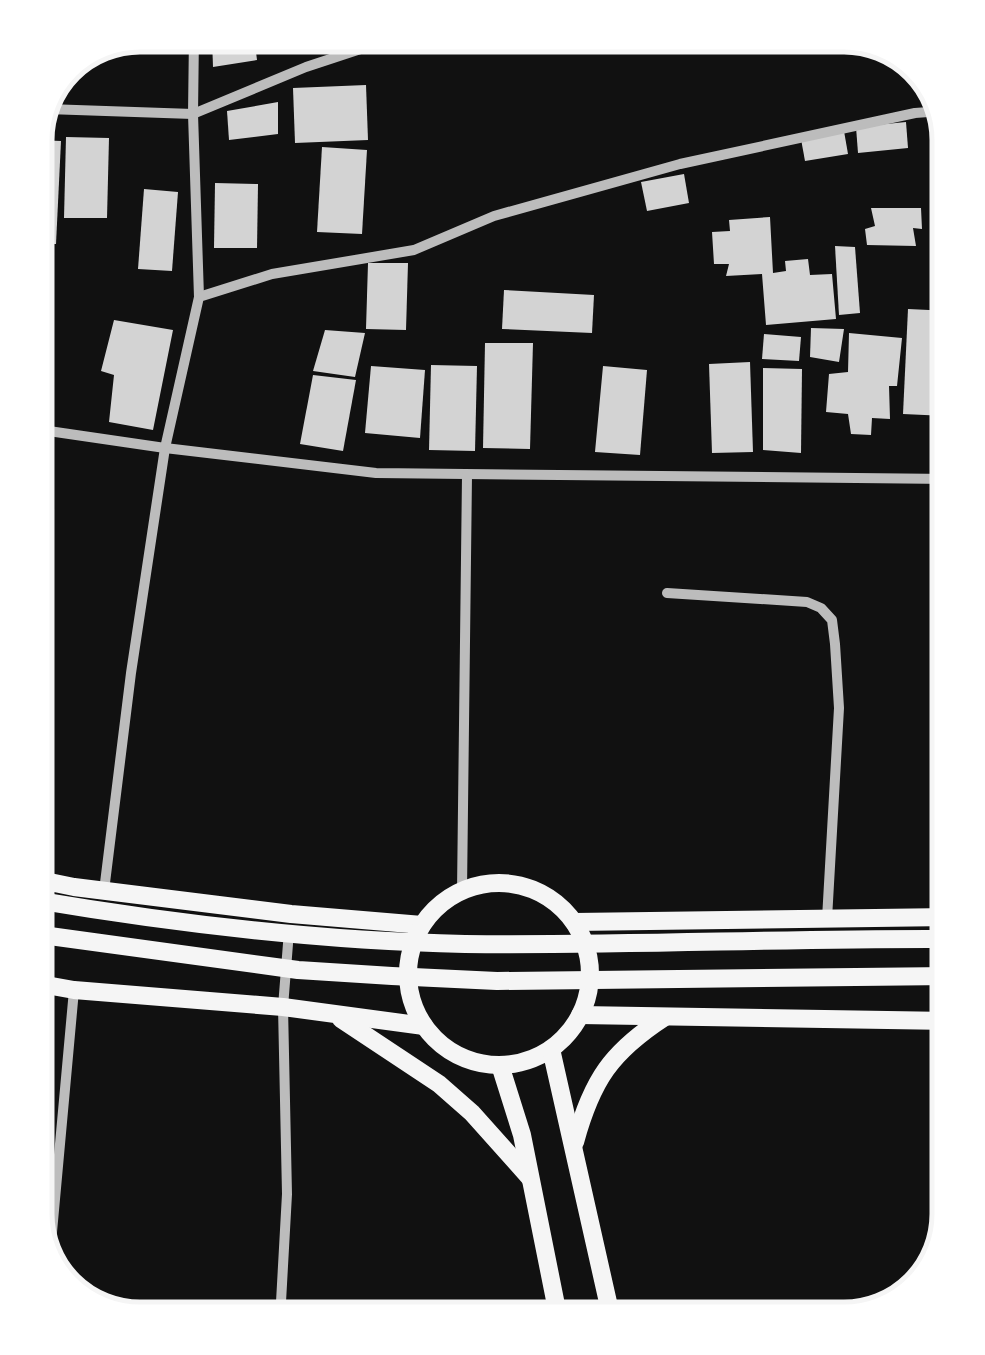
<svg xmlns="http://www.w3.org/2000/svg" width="985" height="1355" font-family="Lora,serif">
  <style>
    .building { fill: #d3d3d3 }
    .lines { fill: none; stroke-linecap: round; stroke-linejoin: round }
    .minor { stroke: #bcbcbc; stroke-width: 10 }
    .secondary { stroke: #f5f5f5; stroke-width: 18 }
    .rim { fill: none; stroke: #f5f5f5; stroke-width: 5 }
  </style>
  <rect width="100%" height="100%" fill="#111"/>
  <!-- building -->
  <g class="building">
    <path d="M 225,35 L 254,35 L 257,60 L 213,67 L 212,38 Z"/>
    <path d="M 262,35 L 305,35 L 305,42 L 262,47 Z"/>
    <path d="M 366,85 L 368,140 L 295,143 L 293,88 Z"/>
    <path d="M 278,102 L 278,134 L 229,140 L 227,111 Z"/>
    <path d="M 906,122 L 908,148 L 858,153 L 856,127 Z"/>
    <path d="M 844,131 L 848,154 L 805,161 L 801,139 Z"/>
    <path d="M 66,137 L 109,138 L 107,218 L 64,218 Z"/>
    <path d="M 35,140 L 61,141 L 56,244 L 35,244 Z"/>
    <path d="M 322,147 L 367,150 L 362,234 L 317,232 Z"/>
    <path d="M 684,174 L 689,203 L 647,211 L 641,182 Z"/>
    <path d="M 215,183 L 258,184 L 257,248 L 214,248 Z"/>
    <path d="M 144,189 L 178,192 L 172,271 L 138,269 Z"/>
    <path d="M 871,208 L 921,208 L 922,229 L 913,228 L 916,246 L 867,245 L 865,229 L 875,226 Z"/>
    <path d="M 770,217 L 773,273 L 786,271 L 785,261 L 808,259 L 810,275 L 832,274 L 836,319 L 766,325 L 762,274 L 726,276 L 729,264 L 714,264 L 712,232 L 730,231 L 729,220 Z"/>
    <path d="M 835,246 L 855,247 L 860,313 L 839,315 Z"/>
    <path d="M 368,263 L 408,263 L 406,330 L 366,329 Z"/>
    <path d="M 504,290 L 594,295 L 592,333 L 502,329 Z"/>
    <path d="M 908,309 L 950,311 L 946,416 L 903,414 Z"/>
    <path d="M 114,320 L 173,330 L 153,430 L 109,422 L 114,375 L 101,371 Z"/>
    <path d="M 811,328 L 844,329 L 839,362 L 810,357 Z"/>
    <path d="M 325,330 L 365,333 L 355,377 L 313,371 Z"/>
    <path d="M 849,333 L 902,338 L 897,386 L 889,386 L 890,419 L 872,418 L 871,435 L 851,434 L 848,414 L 826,412 L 829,374 L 848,372 Z"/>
    <path d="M 764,334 L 801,337 L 799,361 L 762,359 Z"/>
    <path d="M 485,343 L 533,343 L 530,449 L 483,448 Z"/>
    <path d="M 750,362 L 753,452 L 712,453 L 709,364 Z"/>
    <path d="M 431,365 L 477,366 L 475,451 L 429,450 Z"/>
    <path d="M 371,366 L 425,370 L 420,438 L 365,433 Z"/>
    <path d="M 603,366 L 647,370 L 640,455 L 595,452 Z"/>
    <path d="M 763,368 L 802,369 L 801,453 L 763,450 Z"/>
    <path d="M 313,375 L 356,380 L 343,451 L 300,444 Z"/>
  </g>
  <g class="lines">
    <!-- minor -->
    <g class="minor">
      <path d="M 194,35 L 193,114 L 199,297"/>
      <path d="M 47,109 L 193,114 L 306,67 L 403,35"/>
      <path d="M 35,429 L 165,448 L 376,473 L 950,479"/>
      <path d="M 667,593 L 807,602 L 821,608 L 832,620 L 835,644 L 839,708 L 827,919"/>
      <path d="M 104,891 L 131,673 L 165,448 L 199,297 L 272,274 L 414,250 L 494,216 L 680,164 L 915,113 L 942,111"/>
      <path d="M 462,891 L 467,475"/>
      <path d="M 49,1265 L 74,990"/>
      <path d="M 280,1320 L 287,1194 L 283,1007 L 289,931"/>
    </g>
    <!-- secondary -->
    <g class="secondary">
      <path d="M 35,879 L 74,887 L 291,914 L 422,925"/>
      <circle cx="499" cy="974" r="91"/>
      <path d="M 35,900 C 177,924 320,941 465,944 C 626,946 788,938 950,939"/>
      <path d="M 574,922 L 950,917"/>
      <path d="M 35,934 L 298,970 L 392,976 L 497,981 L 950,976"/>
      <path d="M 35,983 L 74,990 L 283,1007 L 424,1026"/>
      <path d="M 580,1015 L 950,1021"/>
      <path d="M 341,1019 L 439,1084 L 472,1113 L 530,1178"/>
      <path d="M 551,1049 L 612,1320"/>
      <path d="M 500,1065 L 522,1135 L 559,1320"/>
      <path d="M 575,1142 C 592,1080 611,1052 665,1017"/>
    </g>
  </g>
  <!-- crop -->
  <path d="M0 0H985V1355H0ZM140 52H844A88 88 0 0 1 932 140V1214A88 88 0 0 1 844 1302H140A88 88 0 0 1 52 1214V140A88 88 0 0 1 140 52Z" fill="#fff" fill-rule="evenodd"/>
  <path class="rim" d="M140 52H844A88 88 0 0 1 932 140V1214A88 88 0 0 1 844 1302H140A88 88 0 0 1 52 1214V140A88 88 0 0 1 140 52Z"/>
</svg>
